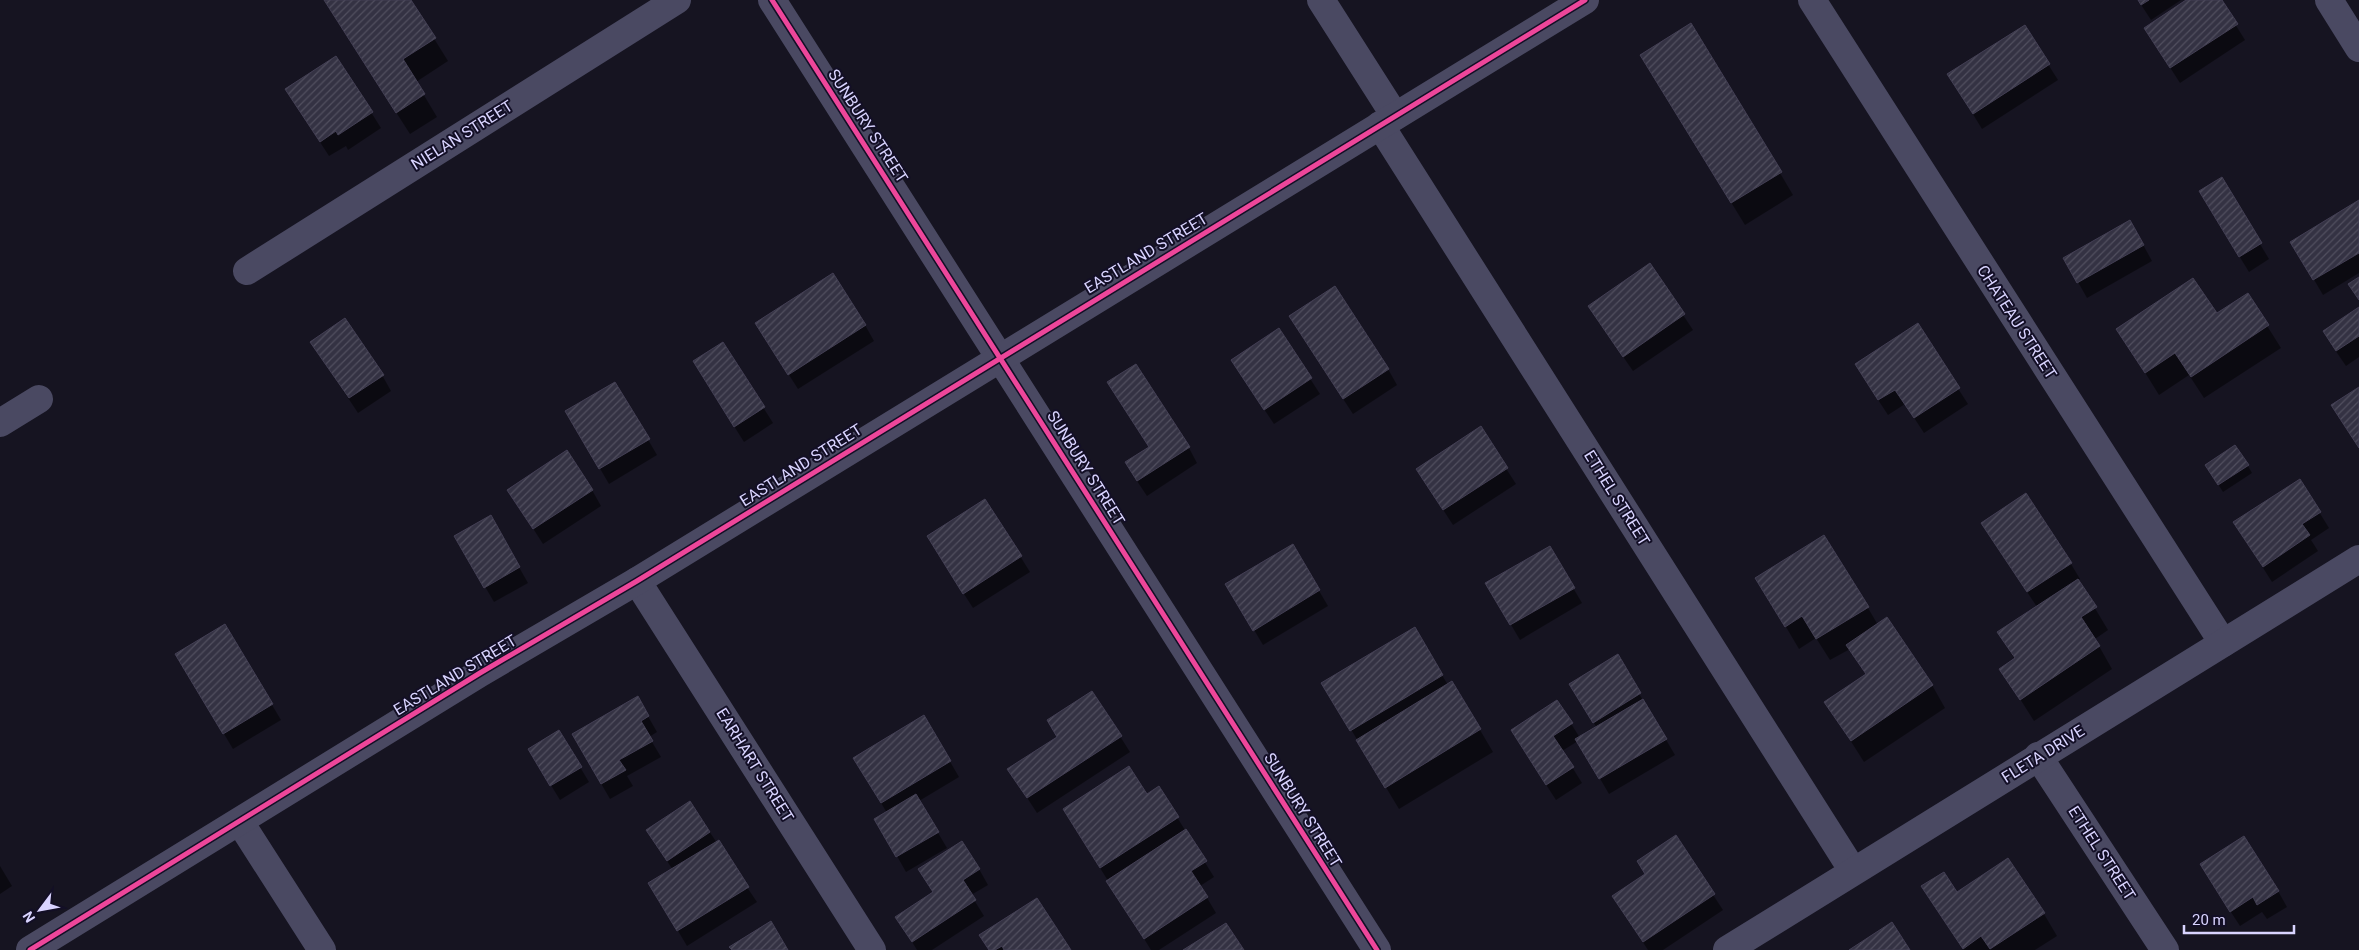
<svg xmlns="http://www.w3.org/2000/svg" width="2359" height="950" font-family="Roboto,sans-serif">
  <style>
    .shadow { fill: #0007 }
    .building { fill: url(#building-hatch); stroke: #433f54 }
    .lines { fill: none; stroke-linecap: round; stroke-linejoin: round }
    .minor { stroke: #4a4962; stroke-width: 28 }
    .cycleway-casing { stroke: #130f26; stroke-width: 8 }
    .cycleway { stroke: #ed469a; stroke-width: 5 }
    .labels { text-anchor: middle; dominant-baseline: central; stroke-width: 4; stroke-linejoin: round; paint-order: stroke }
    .street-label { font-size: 16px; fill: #d9d4ff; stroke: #130f26 }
  </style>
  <defs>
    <pattern id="building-hatch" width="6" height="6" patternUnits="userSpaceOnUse" patternTransform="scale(1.25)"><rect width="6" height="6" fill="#343243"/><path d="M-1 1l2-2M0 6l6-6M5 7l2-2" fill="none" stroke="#514f5f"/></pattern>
  </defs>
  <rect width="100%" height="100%" fill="#161421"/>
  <!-- shadow -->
  <g class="shadow">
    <path d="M 324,0 L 410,0 L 448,61 L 416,82 L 437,117 L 410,134 Z"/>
    <path d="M 2138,0 L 2181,0 L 2151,20 Z"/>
    <path d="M 2188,0 L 2220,0 L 2245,40 L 2180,83 L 2155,44 Z"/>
    <path d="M 2024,26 L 2058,80 L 1982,129 L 1949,75 Z"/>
    <path d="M 336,57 L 381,128 L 348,150 L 346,146 L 329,156 L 296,105 Z"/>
    <path d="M 1654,77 L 1780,173 L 1793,195 L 1745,225 Z"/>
    <path d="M 2359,202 L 2359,273 L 2323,295 L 2292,242 Z"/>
    <path d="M 2209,207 L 2260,244 L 2269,259 L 2249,272 Z"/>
    <path d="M 2130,221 L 2152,261 L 2087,298 L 2065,259 Z"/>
    <path d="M 1650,265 L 1693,330 L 1633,371 L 1599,322 Z"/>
    <path d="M 2247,294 L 2281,348 L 2204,398 L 2189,375 L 2159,395 L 2118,329 L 2216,315 Z"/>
    <path d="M 2359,309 L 2359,357 L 2346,366 L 2333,347 Z"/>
    <path d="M 865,325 L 874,341 L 798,389 L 766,339 Z"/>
    <path d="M 1917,325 L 1968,404 L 1924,433 L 1905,404 L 1888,415 L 1865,380 Z"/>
    <path d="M 1278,329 L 1320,394 L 1274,424 L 1241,375 Z"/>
    <path d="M 1299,332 L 1388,369 L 1397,385 L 1353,414 Z"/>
    <path d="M 723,344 L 773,423 L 744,442 L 703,377 Z"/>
    <path d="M 321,357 L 382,375 L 391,391 L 358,413 Z"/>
    <path d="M 615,383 L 657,455 L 609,484 L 567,412 Z"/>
    <path d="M 1480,428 L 1516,484 L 1453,525 L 1427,485 Z"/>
    <path d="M 1189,448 L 1197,463 L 1147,496 L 1135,478 Z"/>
    <path d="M 2248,466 L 2252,473 L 2223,492 L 2211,473 Z"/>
    <path d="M 2300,481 L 2329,528 L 2311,540 L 2318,551 L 2272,582 L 2244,538 Z"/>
    <path d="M 592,490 L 601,506 L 543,544 L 518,505 Z"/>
    <path d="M 985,500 L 1030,572 L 973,608 L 937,552 Z"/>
    <path d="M 490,516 L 528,583 L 494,602 L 456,537 Z"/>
    <path d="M 1992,538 L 2071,564 L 2080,579 L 2078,580 L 2108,630 L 2095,639 L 2112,669 L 2034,721 L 2001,669 L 2015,660 L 1999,633 L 2037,607 Z"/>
    <path d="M 1292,545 L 1328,606 L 1263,645 L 1227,584 Z"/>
    <path d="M 1549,547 L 1582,603 L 1520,640 L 1487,584 Z"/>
    <path d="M 1770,600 L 1868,608 L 1878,625 L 1932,685 L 1945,708 L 1864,762 L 1826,702 L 1866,675 L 1850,649 L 1830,660 L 1816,638 L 1799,649 Z"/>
    <path d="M 225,626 L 281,720 L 233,749 L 177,655 Z"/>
    <path d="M 1414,629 L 1448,685 L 1480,730 L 1493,752 L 1399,809 L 1323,683 Z"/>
    <path d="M 1617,656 L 1675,755 L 1609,794 L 1578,741 L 1562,751 L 1582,783 L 1556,800 L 1521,746 L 1557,701 L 1580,738 L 1597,728 L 1579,699 Z"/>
    <path d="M 1092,692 L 1130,752 L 1037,813 L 1009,770 L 1058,738 Z"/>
    <path d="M 637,697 L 657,732 L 649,737 L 661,757 L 627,776 L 633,786 L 610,799 L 573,735 Z"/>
    <path d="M 924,717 L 959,777 L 919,801 L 947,848 L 906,872 L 876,819 L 887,813 L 864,774 Z"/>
    <path d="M 538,764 L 580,767 L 589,782 L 560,800 Z"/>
    <path d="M 1159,788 L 1214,877 L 1200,886 L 1216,913 L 1159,950 L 1151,950 L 1064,810 L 1147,795 Z"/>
    <path d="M 690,803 L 757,902 L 687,946 L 659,899 L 673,870 L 657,846 Z"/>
    <path d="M 1675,837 L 1723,910 L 1663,950 L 1648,950 L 1623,912 L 1646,874 Z"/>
    <path d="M 0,866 L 12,886 L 0,894 Z"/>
    <path d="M 979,869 L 988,885 L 971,895 L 984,916 L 932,950 L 917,950 L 897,917 Z"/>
    <path d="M 2210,880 L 2278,891 L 2287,907 L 2267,919 L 2262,912 L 2240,926 Z"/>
    <path d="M 1923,887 L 2044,914 L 2057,936 L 2035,950 L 1963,950 Z"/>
    <path d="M 1036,900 L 1069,950 L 989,950 Z"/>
  </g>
  <!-- building -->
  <g class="building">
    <path d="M 324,0 L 411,0 L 436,38 L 403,59 L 425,94 L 396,113 Z"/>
    <path d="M 2138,0 L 2149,0 L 2141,5 Z"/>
    <path d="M 2186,0 L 2222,0 L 2238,24 L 2170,68 L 2144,28 Z"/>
    <path d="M 1691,23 L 1782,172 L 1731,203 L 1640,55 Z"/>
    <path d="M 2025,25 L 2050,64 L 1973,114 L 1947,74 Z"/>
    <path d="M 336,56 L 373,112 L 338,135 L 336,131 L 320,142 L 285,89 Z"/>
    <path d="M 2222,177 L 2262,243 L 2239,257 L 2199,191 Z"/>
    <path d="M 2359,200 L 2359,253 L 2313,280 L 2290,242 Z"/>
    <path d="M 2130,220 L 2144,245 L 2077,283 L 2063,258 Z"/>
    <path d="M 1650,263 L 1685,314 L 1623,357 L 1588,306 Z"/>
    <path d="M 833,273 L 866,325 L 788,375 L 755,323 Z"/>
    <path d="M 2359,277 L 2359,300 L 2348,284 Z"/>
    <path d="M 2193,278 L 2217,313 L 2248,293 L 2269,325 L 2191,377 L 2175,353 L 2145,373 L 2116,329 Z"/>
    <path d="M 1335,286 L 1389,369 L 1343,399 L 1289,316 Z"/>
    <path d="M 2359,307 L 2359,336 L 2336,351 L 2323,331 Z"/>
    <path d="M 345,318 L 384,375 L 349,398 L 310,342 Z"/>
    <path d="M 1918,323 L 1960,388 L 1914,418 L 1895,390 L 1878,400 L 1855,364 Z"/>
    <path d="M 1279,328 L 1312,378 L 1264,410 L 1231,360 Z"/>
    <path d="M 723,342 L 765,407 L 734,427 L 693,361 Z"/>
    <path d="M 1136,364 L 1190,447 L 1137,481 L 1125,462 L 1149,447 L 1107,382 Z"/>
    <path d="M 615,382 L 650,439 L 599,469 L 565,411 Z"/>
    <path d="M 2359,387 L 2359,448 L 2331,405 Z"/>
    <path d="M 1481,426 L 1508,468 L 1443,510 L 1416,469 Z"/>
    <path d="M 2235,445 L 2249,465 L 2218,485 L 2205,465 Z"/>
    <path d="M 567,450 L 593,490 L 533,529 L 507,490 Z"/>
    <path d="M 2300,479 L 2321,512 L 2302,524 L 2310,535 L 2263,567 L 2233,522 Z"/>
    <path d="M 2026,493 L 2072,563 L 2027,592 L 1981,523 Z"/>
    <path d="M 985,499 L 1022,556 L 963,594 L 927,536 Z"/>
    <path d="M 491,515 L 520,567 L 484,588 L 454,536 Z"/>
    <path d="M 1824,535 L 1869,607 L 1816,639 L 1802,616 L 1785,627 L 1755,578 Z"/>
    <path d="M 1293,544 L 1320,590 L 1253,631 L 1225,584 Z"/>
    <path d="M 1550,546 L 1575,588 L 1510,625 L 1485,583 Z"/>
    <path d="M 2078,579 L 2097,607 L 2081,617 L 2100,646 L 2020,700 L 1999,669 L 2015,658 L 1997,632 Z"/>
    <path d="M 1887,617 L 1933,685 L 1851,741 L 1824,702 L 1866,674 L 1846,645 Z"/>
    <path d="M 225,624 L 273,704 L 223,734 L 175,654 Z"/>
    <path d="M 1415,627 L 1443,675 L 1350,731 L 1321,683 Z"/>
    <path d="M 1618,654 L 1641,693 L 1593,723 L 1569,684 Z"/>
    <path d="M 1452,681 L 1481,729 L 1385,788 L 1356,740 Z"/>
    <path d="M 1092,691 L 1122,736 L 1027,798 L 1007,769 L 1057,737 L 1047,720 Z"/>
    <path d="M 638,696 L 649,716 L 641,721 L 653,741 L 619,760 L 626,770 L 601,784 L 572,734 Z"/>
    <path d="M 1643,699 L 1667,739 L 1599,779 L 1575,739 Z"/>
    <path d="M 1557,700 L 1573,723 L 1553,736 L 1574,767 L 1546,785 L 1511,730 Z"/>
    <path d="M 924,715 L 951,761 L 881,803 L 853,758 Z"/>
    <path d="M 559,730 L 582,767 L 550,786 L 528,749 Z"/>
    <path d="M 1129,766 L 1147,794 L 1159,786 L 1179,817 L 1100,868 L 1063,809 Z"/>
    <path d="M 916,794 L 939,832 L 896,857 L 874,819 Z"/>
    <path d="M 690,801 L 710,832 L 667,861 L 646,830 Z"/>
    <path d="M 1186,829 L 1207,861 L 1191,871 L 1208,897 L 1144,939 L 1106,881 Z"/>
    <path d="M 1676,835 L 1715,894 L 1643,942 L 1612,896 L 1645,874 L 1637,861 Z"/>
    <path d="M 2244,836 L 2279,891 L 2257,905 L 2253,897 L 2230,912 L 2200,864 Z"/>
    <path d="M 719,840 L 749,887 L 677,931 L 648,883 Z"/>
    <path d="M 962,841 L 980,869 L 963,880 L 976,900 L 912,942 L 895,917 L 933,892 L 918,869 Z"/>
    <path d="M 2008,858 L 2045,913 L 1990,949 L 1981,936 L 1963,949 L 1921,886 L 1944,872 L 1957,892 Z"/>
    <path d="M 1037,898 L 1071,950 L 1004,950 L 1002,946 L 995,950 L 989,950 L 979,935 Z"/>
    <path d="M 771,921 L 788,950 L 732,950 L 729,947 Z"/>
    <path d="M 1892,922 L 1910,950 L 1849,950 Z"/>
    <path d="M 1226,923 L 1244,950 L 1183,950 Z"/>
  </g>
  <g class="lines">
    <!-- minor -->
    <g class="minor">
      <path d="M 772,0 L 1377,950"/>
      <path d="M 1321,0 L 1395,116"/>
      <path d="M 1812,0 L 2223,643"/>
      <path d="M 2329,0 L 2359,48"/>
      <path d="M 1380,125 L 1853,871"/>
      <path d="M 247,271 L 677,0"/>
      <path d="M 0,423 L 39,399"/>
      <path d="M 637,581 L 872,950"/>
      <path d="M 2038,756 L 2165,950"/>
      <path d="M 240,822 L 322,950"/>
      <path d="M 30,950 L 480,673 L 637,581 L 1585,0"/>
      <path d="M 1727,950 L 2359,559"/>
    </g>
    <defs>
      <g id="cycleway">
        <path d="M 772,0 L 1377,950"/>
        <path d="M 30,950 L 480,673 L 637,581 L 1585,0"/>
      </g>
    </defs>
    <!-- cycleway casing -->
    <use href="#cycleway" class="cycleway-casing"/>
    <!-- cycleway -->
    <use href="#cycleway" class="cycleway"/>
  </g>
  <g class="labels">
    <!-- street labels -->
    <g class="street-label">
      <text transform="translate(868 126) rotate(57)">SUNBURY STREET</text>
      <text transform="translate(462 135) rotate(-32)">NIELAN STREET</text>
      <text transform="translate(1146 253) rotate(-31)">EASTLAND STREET</text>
      <text transform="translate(2017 322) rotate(57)">CHATEAU STREET</text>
      <text transform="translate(801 465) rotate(-32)">EASTLAND STREET</text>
      <text transform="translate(1086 468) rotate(58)">SUNBURY STREET</text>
      <text transform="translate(1617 498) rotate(58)">ETHEL STREET</text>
      <text transform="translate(455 675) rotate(-31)">EASTLAND STREET</text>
      <text transform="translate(2043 754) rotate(-32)">FLETA DRIVE</text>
      <text transform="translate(755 765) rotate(58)">EARHART STREET</text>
      <text transform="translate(1303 810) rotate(58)">SUNBURY STREET</text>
      <text transform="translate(2102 853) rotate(57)">ETHEL STREET</text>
    </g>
  </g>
  <!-- north arrow -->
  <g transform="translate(40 910) rotate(238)" stroke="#130f26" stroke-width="4" paint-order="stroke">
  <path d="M0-4L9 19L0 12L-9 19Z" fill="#d9d4ff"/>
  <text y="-8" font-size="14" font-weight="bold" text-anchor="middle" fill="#d9d4ff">N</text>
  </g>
  <!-- scale -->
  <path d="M2184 925v8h110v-8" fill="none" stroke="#d9d4ff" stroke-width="2.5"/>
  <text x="2192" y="925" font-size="15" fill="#d9d4ff" stroke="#130f26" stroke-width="4" paint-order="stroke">20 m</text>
</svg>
